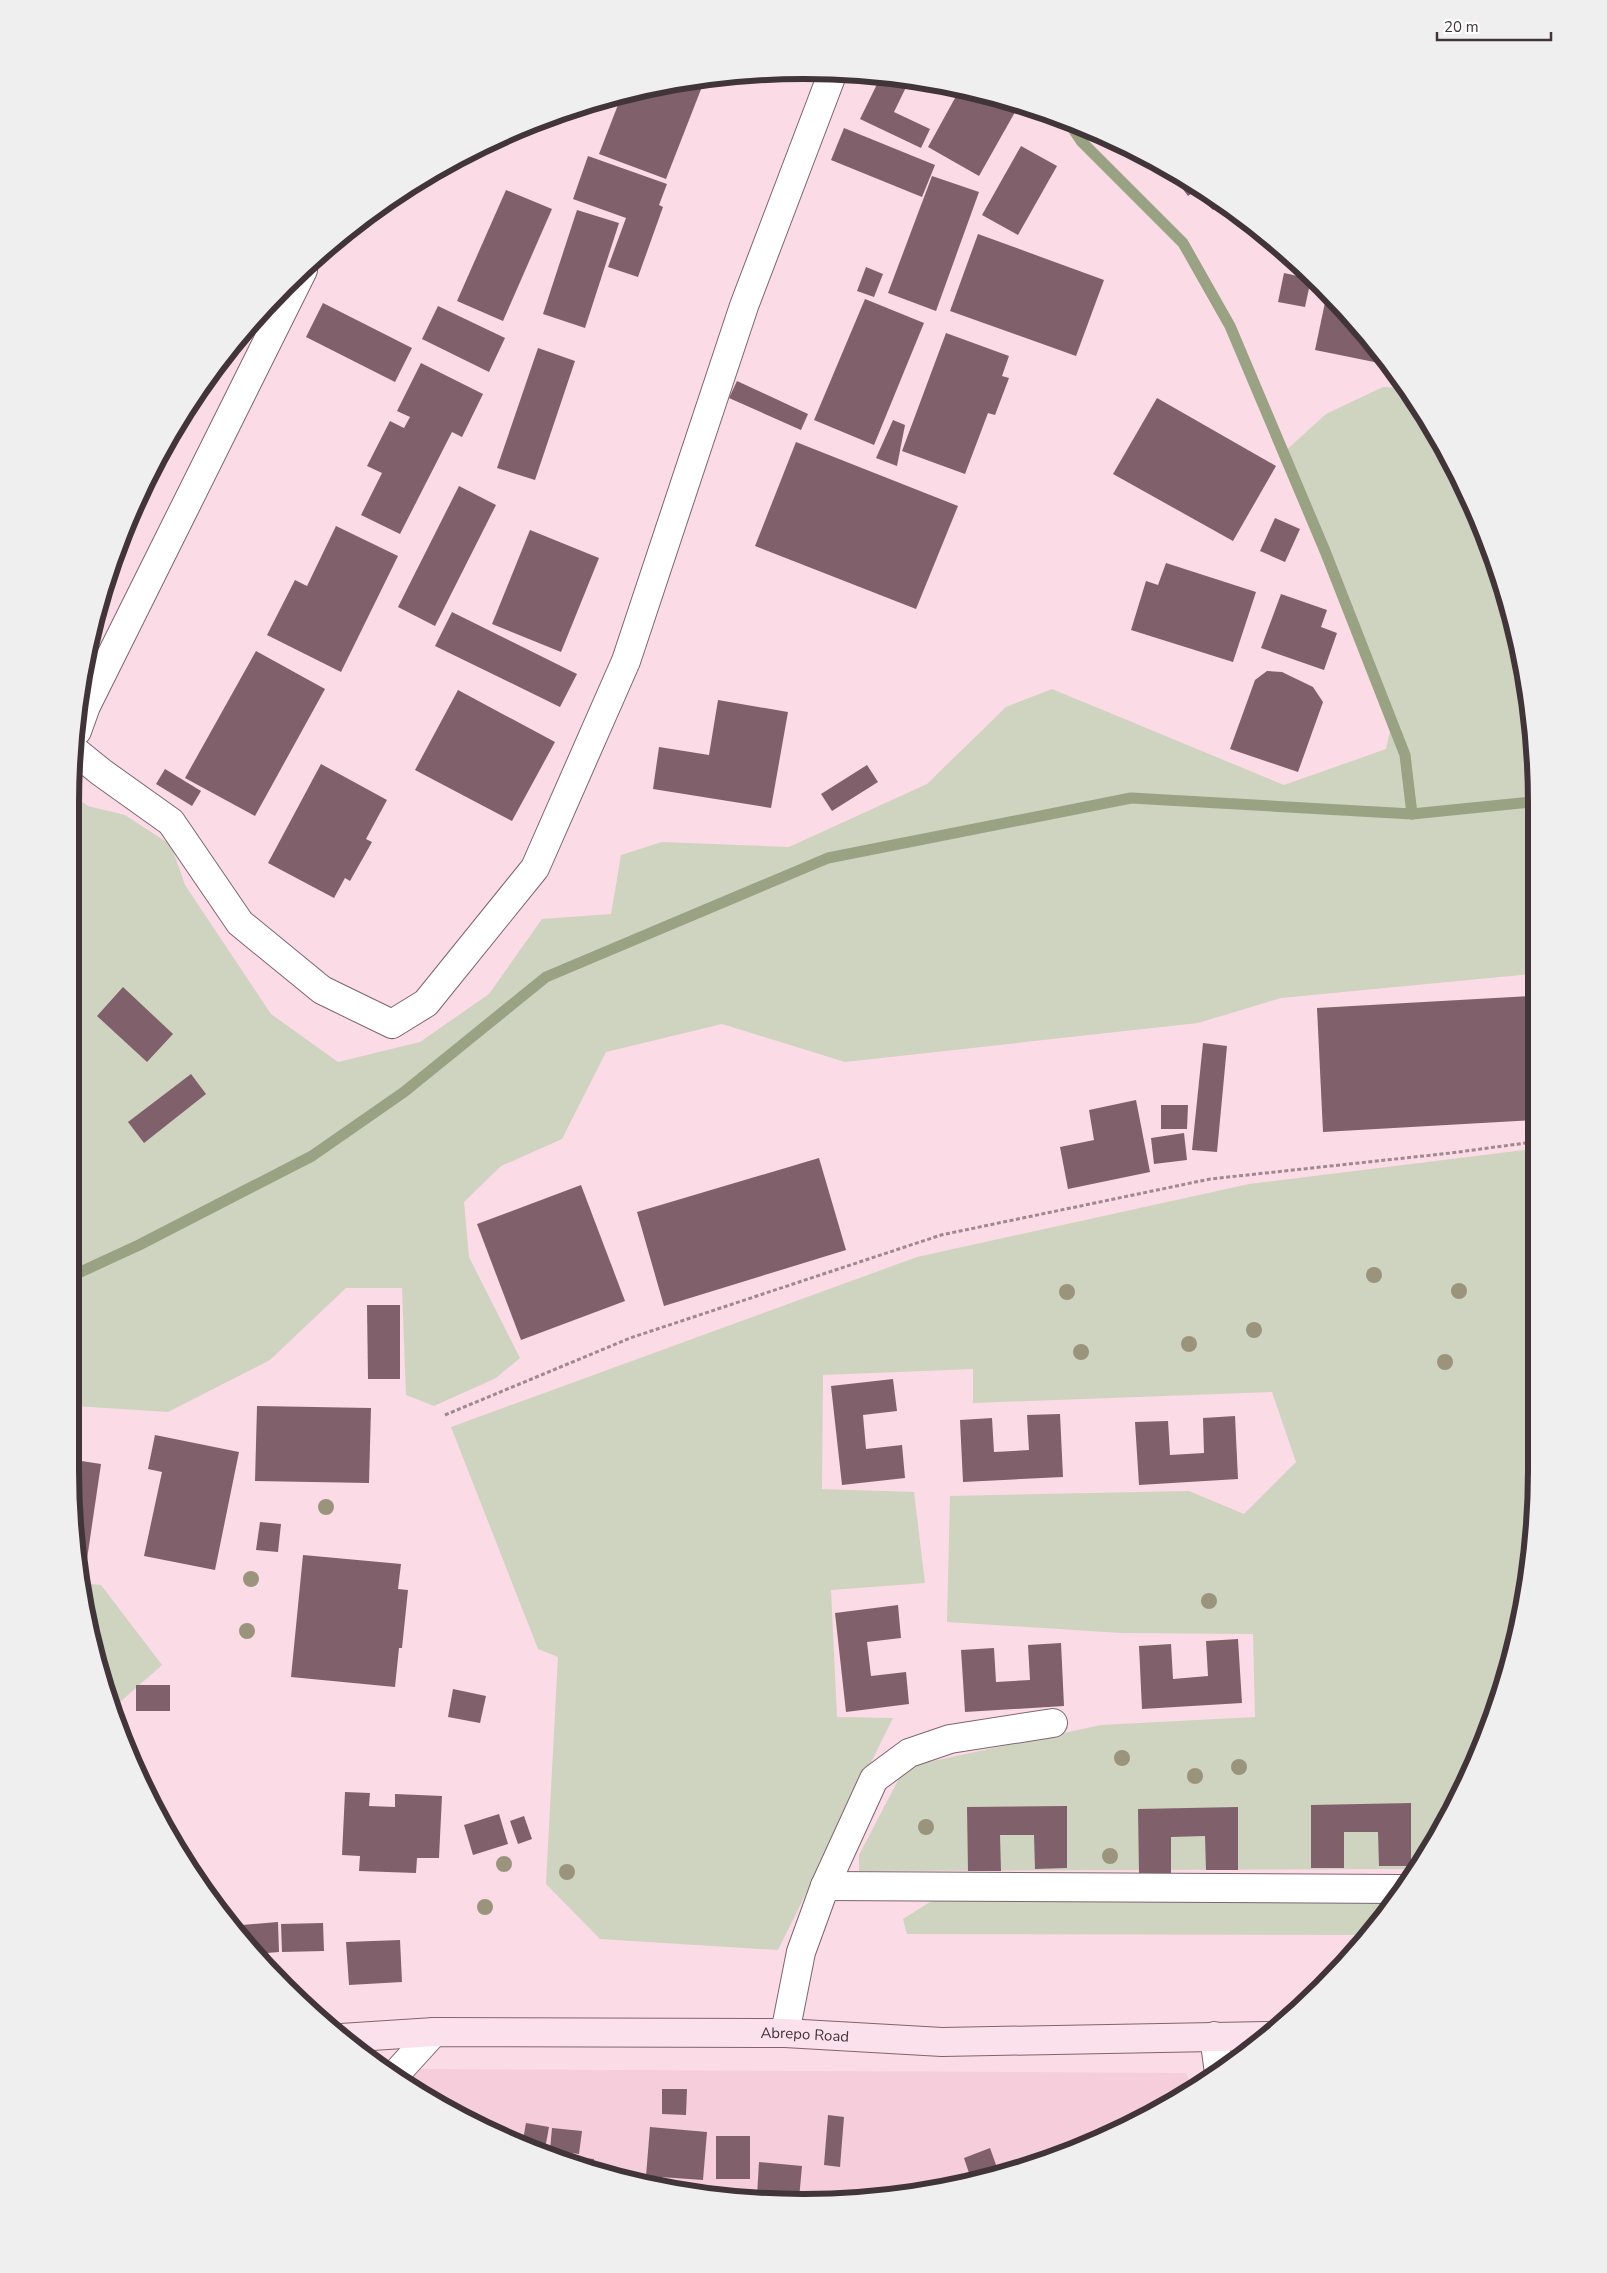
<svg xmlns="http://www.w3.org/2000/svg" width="1607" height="2273" font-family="'Nunito Sans',sans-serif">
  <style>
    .built { fill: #f6cddb }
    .green { fill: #ced4c0 }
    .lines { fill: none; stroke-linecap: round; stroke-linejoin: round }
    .stream { stroke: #99a283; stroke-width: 11 }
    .building { fill: #80606b }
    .street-casing { stroke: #7f646d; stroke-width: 30 }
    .secondary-casing { stroke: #7f646d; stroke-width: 30 }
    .path { stroke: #9f8990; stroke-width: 3; stroke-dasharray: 4 2.5; stroke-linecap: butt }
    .street { stroke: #fff; stroke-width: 28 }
    .secondary { stroke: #fbe1eb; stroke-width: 28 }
    .tree { fill: #9b947c }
    .labels { text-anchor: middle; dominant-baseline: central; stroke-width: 5; stroke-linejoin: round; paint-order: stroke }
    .street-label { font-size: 15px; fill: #413539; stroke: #fff }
    .rim { fill: none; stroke: #413539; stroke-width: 6 }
  </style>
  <rect width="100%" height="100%" fill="#fbdbe5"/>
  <!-- built -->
  <path class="built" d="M 419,2069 L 1186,2073 L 1193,2090 L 1128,2127 L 994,2178 L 900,2197 L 804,2203 L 708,2197 L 613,2178 L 523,2147 L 405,2084 Z"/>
  <!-- green -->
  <g class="green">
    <path d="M 1383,387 L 1407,388 L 1461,479 L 1512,613 L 1531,707 L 1532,974 L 1281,998 L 1198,1023 L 845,1062 L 722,1024 L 606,1052 L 562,1139 L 501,1166 L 464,1202 L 469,1257 L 520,1358 L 496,1378 L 434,1406 L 406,1395 L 402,1288 L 346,1288 L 270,1360 L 168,1412 L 75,1406 L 71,794 L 88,806 L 125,815 L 171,845 L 185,885 L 271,1014 L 338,1062 L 420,1042 L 489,994 L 542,919 L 611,914 L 621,855 L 662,842 L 789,847 L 927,784 L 1006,707 L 1052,689 L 1284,785 L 1386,749 L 1390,731 L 1283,453 L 1326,414 Z"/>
    <path d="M 1533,1149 L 1535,1517 L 1512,1659 L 1461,1794 L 1415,1869 L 859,1871 L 859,1855 L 905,1767 L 1101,1725 L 1255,1717 L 1253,1634 L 1121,1633 L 947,1622 L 950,1496 L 1189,1491 L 1244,1514 L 1296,1462 L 1272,1392 L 973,1403 L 973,1369 L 823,1375 L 822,1489 L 914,1492 L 925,1583 L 831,1590 L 837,1717 L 893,1718 L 778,1950 L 600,1939 L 546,1884 L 558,1657 L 538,1649 L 451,1427 L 917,1257 L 1249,1184 Z"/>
    <path d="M 80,1583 L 101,1585 L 162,1665 L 112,1709 L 95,1660 Z"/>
    <path d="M 938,1897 L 1395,1901 L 1386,1916 L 1368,1935 L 907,1934 L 903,1919 Z"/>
  </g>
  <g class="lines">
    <!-- stream -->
    <g class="stream">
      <path d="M 1069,123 L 1081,141 L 1183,243 L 1230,326 L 1325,551 L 1405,755 L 1412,814"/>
      <path d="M 74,1275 L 139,1245 L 312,1156 L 404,1092 L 546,977 L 828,858 L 1131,798 L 1412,814 L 1531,802"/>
    </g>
  </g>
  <!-- building -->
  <g class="building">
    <path d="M 881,76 L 909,81 L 894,112 L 930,129 L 921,148 L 860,119 Z"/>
    <path d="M 701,78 L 705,79 L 666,179 L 599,154 L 621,97 Z"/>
    <path d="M 960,89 L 993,95 L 1019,105 L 979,176 L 928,147 Z"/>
    <path d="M 844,128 L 935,165 L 922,197 L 831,160 Z"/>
    <path d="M 1021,146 L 1057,166 L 1018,235 L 982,215 Z"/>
    <path d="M 588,156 L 667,184 L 659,205 L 663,207 L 638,277 L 608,267 L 626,218 L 573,199 Z"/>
    <path d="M 1170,172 L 1179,177 L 1198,189 L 1188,196 Z"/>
    <path d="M 932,176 L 979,192 L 936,311 L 888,293 Z"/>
    <path d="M 506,190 L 552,209 L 503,321 L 457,301 Z"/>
    <path d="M 1203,192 L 1220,203 L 1213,210 L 1199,196 Z"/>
    <path d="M 577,210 L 619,223 L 585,328 L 543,314 Z"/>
    <path d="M 978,234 L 1104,280 L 1076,356 L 950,311 Z"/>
    <path d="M 866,267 L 883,274 L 874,297 L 857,291 Z"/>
    <path d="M 1284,273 L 1311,279 L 1305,307 L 1278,302 Z"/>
    <path d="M 1327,293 L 1355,320 L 1389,365 L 1315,350 Z"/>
    <path d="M 865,299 L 924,323 L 874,445 L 814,420 Z"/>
    <path d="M 323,303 L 412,348 L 395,382 L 306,337 Z"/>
    <path d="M 438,306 L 505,338 L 489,372 L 422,339 Z"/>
    <path d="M 946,333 L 1009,356 L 1002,376 L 1009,378 L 995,415 L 988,413 L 965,474 L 902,451 Z"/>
    <path d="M 538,348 L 575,361 L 535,480 L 497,468 Z"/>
    <path d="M 421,363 L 483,394 L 462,437 L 452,432 L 400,534 L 361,515 L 382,473 L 367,466 L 390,421 L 404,428 L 410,417 L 397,411 Z"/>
    <path d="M 737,381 L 808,414 L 801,430 L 729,398 Z"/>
    <path d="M 1157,398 L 1276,466 L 1233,541 L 1113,474 Z"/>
    <path d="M 893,420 L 905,425 L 897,466 L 876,458 Z"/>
    <path d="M 796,442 L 958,506 L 916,609 L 755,546 Z"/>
    <path d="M 459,486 L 496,505 L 435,626 L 398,607 Z"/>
    <path d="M 1275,518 L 1300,529 L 1285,562 L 1260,551 Z"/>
    <path d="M 336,526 L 398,556 L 341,672 L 267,635 L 295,580 L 307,586 Z"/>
    <path d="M 530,530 L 599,558 L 561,652 L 492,624 Z"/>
    <path d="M 1166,563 L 1256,592 L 1233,662 L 1131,630 L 1146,581 L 1158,585 Z"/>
    <path d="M 1281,594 L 1327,610 L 1321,627 L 1337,633 L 1324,670 L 1261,648 Z"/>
    <path d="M 452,612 L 577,674 L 560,707 L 435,646 Z"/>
    <path d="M 256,651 L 325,689 L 255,816 L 185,778 Z"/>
    <path d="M 1267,671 L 1282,672 L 1313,687 L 1323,702 L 1298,772 L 1230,749 L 1255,680 Z"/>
    <path d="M 458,690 L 555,742 L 512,821 L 415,770 Z"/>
    <path d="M 718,700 L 788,712 L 771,808 L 653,789 L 659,747 L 709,755 Z"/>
    <path d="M 321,764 L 387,800 L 366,839 L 372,842 L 350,881 L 345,878 L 334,898 L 268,863 Z"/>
    <path d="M 867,765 L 878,782 L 832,811 L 821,794 Z"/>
    <path d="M 165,769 L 201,791 L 192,806 L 156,784 Z"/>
    <path d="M 123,987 L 173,1034 L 147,1062 L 97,1016 Z"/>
    <path d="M 1532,996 L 1533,1120 L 1323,1132 L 1317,1008 Z"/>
    <path d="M 1203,1043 L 1227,1046 L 1217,1152 L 1192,1150 Z"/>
    <path d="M 191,1074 L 206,1094 L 144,1143 L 128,1122 Z"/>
    <path d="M 1136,1100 L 1150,1172 L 1068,1189 L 1060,1147 L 1094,1140 L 1089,1110 Z"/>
    <path d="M 1161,1105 L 1188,1105 L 1187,1129 L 1161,1129 Z"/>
    <path d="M 1184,1133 L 1187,1160 L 1154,1164 L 1151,1138 Z"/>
    <path d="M 819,1158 L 846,1250 L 664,1306 L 637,1212 Z"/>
    <path d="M 581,1185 L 625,1301 L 521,1340 L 477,1224 Z"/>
    <path d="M 367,1305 L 400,1305 L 400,1379 L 368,1379 Z"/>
    <path d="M 893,1379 L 897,1411 L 863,1415 L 866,1449 L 902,1445 L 905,1478 L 842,1485 L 831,1386 Z"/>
    <path d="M 257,1406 L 371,1408 L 369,1483 L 255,1481 Z"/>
    <path d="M 1060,1414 L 1063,1477 L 963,1482 L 960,1420 L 992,1418 L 994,1452 L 1029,1450 L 1027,1415 Z"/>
    <path d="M 1235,1416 L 1238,1479 L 1139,1485 L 1135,1422 L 1168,1421 L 1170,1455 L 1204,1453 L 1203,1418 Z"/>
    <path d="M 155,1435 L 239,1452 L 215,1570 L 144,1556 L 162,1472 L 148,1469 Z"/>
    <path d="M 75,1460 L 101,1464 L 86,1566 L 76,1565 Z"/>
    <path d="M 260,1522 L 281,1524 L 278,1552 L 256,1550 Z"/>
    <path d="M 303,1555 L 401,1564 L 398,1589 L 408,1590 L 402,1648 L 399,1648 L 395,1687 L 291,1677 Z"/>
    <path d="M 898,1605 L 901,1638 L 867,1642 L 871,1676 L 906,1672 L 909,1704 L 846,1712 L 835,1613 Z"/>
    <path d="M 1238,1639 L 1242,1703 L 1142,1709 L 1139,1646 L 1171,1644 L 1173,1679 L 1208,1676 L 1206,1641 Z"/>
    <path d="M 1061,1643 L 1064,1706 L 965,1712 L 961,1650 L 994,1648 L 996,1682 L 1030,1680 L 1028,1645 Z"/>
    <rect x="136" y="1685" width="34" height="26"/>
    <path d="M 453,1689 L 486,1696 L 480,1723 L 448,1717 Z"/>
    <path d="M 345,1792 L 370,1793 L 369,1806 L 395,1807 L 395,1794 L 442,1796 L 439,1858 L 417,1858 L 416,1873 L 359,1871 L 360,1856 L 342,1855 Z"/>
    <path d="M 1411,1803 L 1411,1866 L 1379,1866 L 1378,1832 L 1344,1832 L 1344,1868 L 1311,1868 L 1311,1805 Z"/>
    <path d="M 1067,1806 L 1067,1868 L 1035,1869 L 1034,1835 L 1000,1835 L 1001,1871 L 968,1871 L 967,1807 Z"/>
    <path d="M 1238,1807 L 1238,1870 L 1206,1870 L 1205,1836 L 1171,1837 L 1171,1873 L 1139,1873 L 1138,1809 Z"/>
    <path d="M 499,1814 L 508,1844 L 473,1855 L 464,1825 Z"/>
    <path d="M 524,1816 L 532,1839 L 518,1844 L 510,1821 Z"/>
    <path d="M 278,1922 L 279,1952 L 253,1954 L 231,1926 Z"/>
    <path d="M 323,1923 L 324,1951 L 282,1952 L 281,1924 Z"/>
    <path d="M 400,1940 L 402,1982 L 349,1985 L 346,1942 Z"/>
    <path d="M 662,2089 L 687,2089 L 686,2115 L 662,2114 Z"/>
    <path d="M 828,2115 L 844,2117 L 840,2167 L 824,2165 Z"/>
    <path d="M 526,2123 L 549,2127 L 545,2149 L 522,2145 Z"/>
    <path d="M 650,2127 L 707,2132 L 703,2180 L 646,2176 Z"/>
    <path d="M 552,2128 L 582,2131 L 579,2154 L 550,2150 Z"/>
    <rect x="716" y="2136" width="34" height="43"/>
    <path d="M 990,2148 L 1000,2176 L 972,2182 L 964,2158 Z"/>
    <path d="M 552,2155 L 594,2159 L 593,2171 L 552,2157 Z"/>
    <path d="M 759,2162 L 802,2166 L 799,2199 L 757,2196 Z"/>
  </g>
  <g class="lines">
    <defs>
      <g id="street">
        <path d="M 77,731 L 86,706 L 303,270"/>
        <path d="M 75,751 L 101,772 L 171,822 L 240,923 L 322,990 L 392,1024 L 426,1003 L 535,868 L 626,661 L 744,306 L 833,72"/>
        <path d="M 825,1886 L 1402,1889"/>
        <path d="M 785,2033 L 801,1952 L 825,1886 L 874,1779 L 909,1753 L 950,1739 L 1053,1723"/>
        <path d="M 1214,2036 L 1219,2073"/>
        <path d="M 393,2077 L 434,2032"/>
      </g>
      <g id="secondary">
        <path id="s1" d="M 341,2038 L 434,2032 L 785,2033 L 942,2042 L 1267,2036"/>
      </g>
    </defs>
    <!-- street casing -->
    <use href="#street" class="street-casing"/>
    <!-- secondary casing -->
    <use href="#secondary" class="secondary-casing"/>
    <!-- path -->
    <path class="path" d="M 445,1415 L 630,1338 L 941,1235 L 1210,1179 L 1451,1153 L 1533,1142"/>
    <!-- street -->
    <use href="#street" class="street"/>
    <!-- secondary -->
    <use href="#secondary" class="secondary"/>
  </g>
  <!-- trees -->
  <g class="tree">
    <circle cx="1374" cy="1275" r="8"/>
    <circle cx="1459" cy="1291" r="8"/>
    <circle cx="1067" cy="1292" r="8"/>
    <circle cx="1254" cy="1330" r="8"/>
    <circle cx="1189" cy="1344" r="8"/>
    <circle cx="1081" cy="1352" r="8"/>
    <circle cx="1445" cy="1362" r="8"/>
    <circle cx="326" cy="1507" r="8"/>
    <circle cx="251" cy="1579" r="8"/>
    <circle cx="1209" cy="1601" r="8"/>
    <circle cx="247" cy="1631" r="8"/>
    <circle cx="1122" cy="1758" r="8"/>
    <circle cx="1239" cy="1767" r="8"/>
    <circle cx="1195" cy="1776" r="8"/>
    <circle cx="926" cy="1827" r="8"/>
    <circle cx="1110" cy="1856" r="8"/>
    <circle cx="504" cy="1864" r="8"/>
    <circle cx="567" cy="1872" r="8"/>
    <circle cx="485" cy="1907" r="8"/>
  </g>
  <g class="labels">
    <!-- street labels -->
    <g class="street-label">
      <text stroke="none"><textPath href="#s1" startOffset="464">Abrepo Road</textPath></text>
    </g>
  </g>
  <!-- crop -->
  <path d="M0 0H1607V2273H0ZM803 79H804A724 724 0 0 1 1528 803V1470A724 724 0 0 1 804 2194H803A724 724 0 0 1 79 1470V803A724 724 0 0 1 803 79Z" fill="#f0efef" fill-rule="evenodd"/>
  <path class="rim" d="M803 79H804A724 724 0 0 1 1528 803V1470A724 724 0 0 1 804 2194H803A724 724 0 0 1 79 1470V803A724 724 0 0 1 803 79Z"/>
  <!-- scale -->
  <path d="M1437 32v8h114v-8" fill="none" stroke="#413539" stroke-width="2.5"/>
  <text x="1444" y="32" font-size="15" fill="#413539" stroke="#ffffff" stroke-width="4" paint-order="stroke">20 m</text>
</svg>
